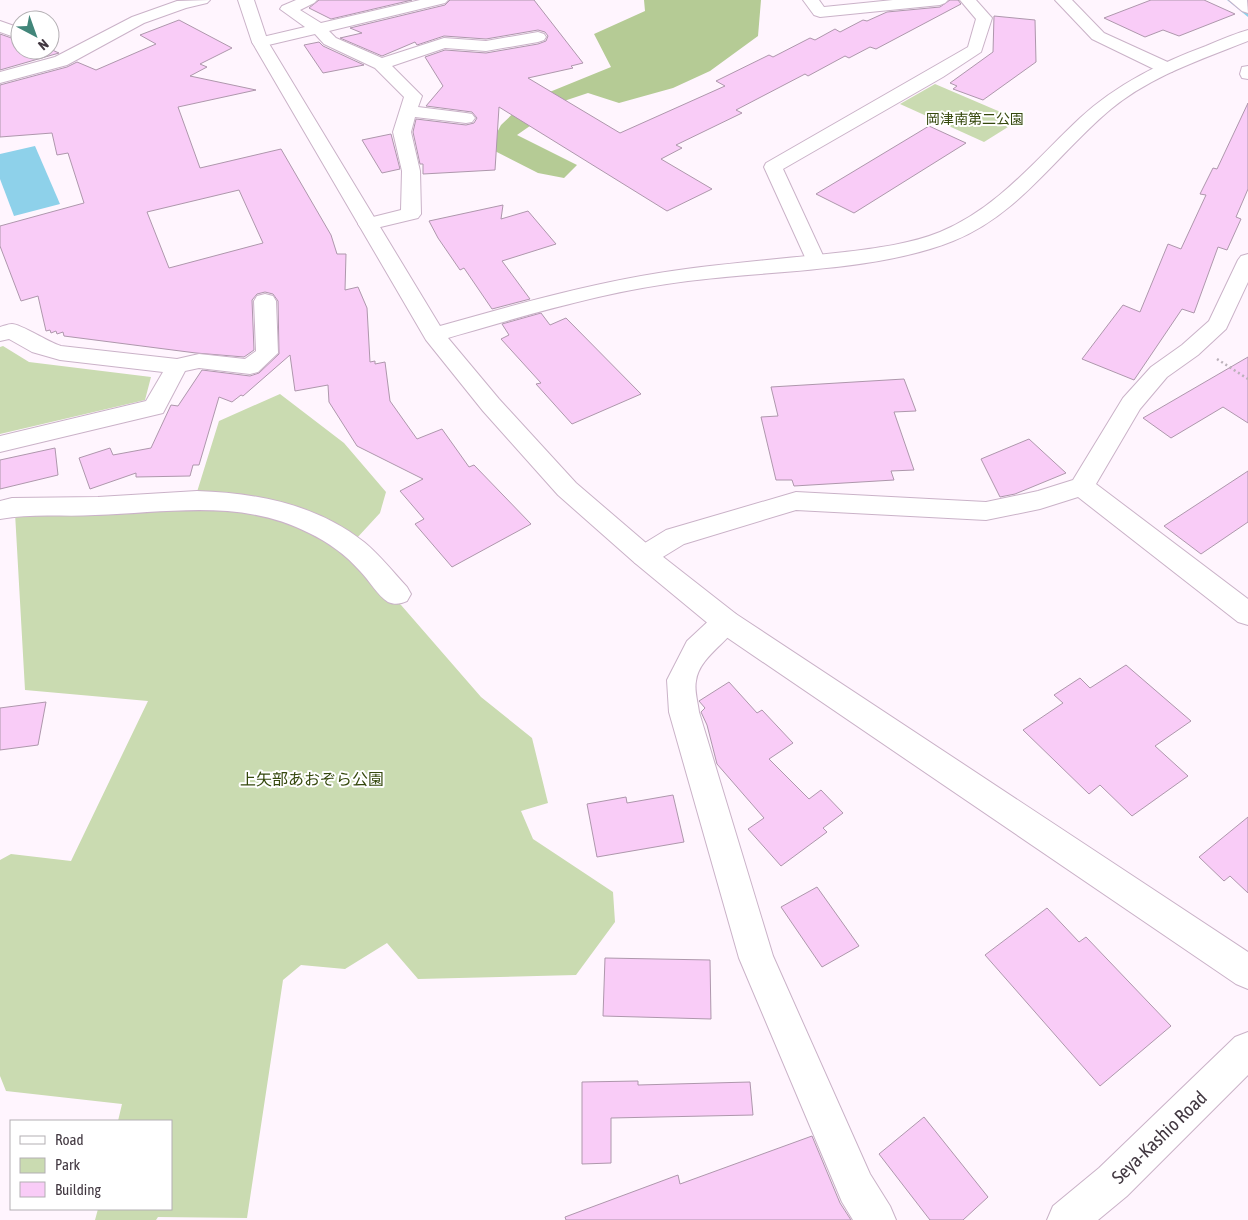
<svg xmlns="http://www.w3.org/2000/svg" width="1248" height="1220" font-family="'Asap Condensed','Noto Sans JP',sans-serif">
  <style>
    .green { fill: #cadbb1 }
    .forest { fill: #b5cb95 }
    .water { fill: #8ed1ea }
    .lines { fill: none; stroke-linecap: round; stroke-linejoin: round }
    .stream { fill: #8ed1ea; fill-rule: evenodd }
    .building { fill: #f9ccf7; stroke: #ae97ac; fill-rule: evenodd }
    .street-casing { stroke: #cab2c8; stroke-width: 2 }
    .secondary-casing { stroke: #cab2c8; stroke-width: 2 }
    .path { stroke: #bbb1ba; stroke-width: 2.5; stroke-dasharray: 2 3; stroke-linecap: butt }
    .street { fill: #fff; fill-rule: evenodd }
    .secondary { fill: #fff; fill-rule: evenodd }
    .labels { text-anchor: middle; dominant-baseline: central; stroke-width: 4; stroke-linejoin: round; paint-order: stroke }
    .far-park-label { font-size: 14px; fill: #35480d; stroke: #fff }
    .park-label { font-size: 16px; fill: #35480d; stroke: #fff }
    .near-street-label { font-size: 19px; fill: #423841; stroke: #fff }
  </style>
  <rect width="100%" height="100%" fill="#fff5fe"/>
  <!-- green -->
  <g class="green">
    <path d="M 935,84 L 1019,120 L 984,142 L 900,104 Z"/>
    <path d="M 3,346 L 29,362 L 151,377 L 145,400 L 0,434 L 0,347 Z"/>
    <path d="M 280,394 L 344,443 L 386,492 L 380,513 L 344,552 L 401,605 L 481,697 L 532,738 L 548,803 L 521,811 L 533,839 L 613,892 L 615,922 L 576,975 L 418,979 L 387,943 L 345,969 L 301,965 L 283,980 L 247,1218 L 158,1217 L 156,1220 L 95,1220 L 98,1209 L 171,1209 L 171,1121 L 118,1121 L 122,1104 L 6,1091 L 0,1076 L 0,860 L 11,854 L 71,861 L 148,701 L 25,690 L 15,513 L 192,508 L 219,421 Z"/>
  </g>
  <!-- forest -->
  <path class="forest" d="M 644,0 L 761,0 L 758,36 L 710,71 L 673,88 L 619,103 L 588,93 L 567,100 L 517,135 L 577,165 L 564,178 L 538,173 L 489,148 L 501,125 L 525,102 L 611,67 L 594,34 L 645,11 Z"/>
  <!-- water -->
  <path class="water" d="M 35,146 L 60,204 L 14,216 L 0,179 L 0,154 Z"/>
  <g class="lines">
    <!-- stream -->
    <path class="stream" d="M 1227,0 L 1233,0 L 1248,12 L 1248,17 Z"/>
  </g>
  <!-- building -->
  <g class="building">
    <path d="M 319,0 L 412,0 L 331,19 L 309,8 Z"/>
    <path d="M 450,0 L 534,0 L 583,63 L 571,66 L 573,68 L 528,78 L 620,133 L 725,86 L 716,81 L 769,55 L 773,57 L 810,38 L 815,40 L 835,29 L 840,32 L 863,20 L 867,21 L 887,12 L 940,7 L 950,0 L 958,0 L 961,4 L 876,49 L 870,47 L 849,58 L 845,56 L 808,76 L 805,74 L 736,110 L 742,113 L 676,145 L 682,148 L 661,159 L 712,189 L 667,211 L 499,107 L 495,170 L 423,174 L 423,164 L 420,164 L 413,132 L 416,119 L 466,125 L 474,123 L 477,118 L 472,112 L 426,106 L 443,86 L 425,57 L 445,50 L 486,53 L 538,44 L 546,41 L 548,36 L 545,32 L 538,30 L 486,39 L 444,36 L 417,45 L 415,42 L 382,56 L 340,38 L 362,33 L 350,28 L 445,5 Z"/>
    <path d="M 1151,0 L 1204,0 L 1235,14 L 1179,36 L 1163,30 L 1145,37 L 1104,18 Z"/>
    <path d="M 994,16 L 1035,20 L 1036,62 L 983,100 L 953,89 L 957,86 L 950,83 L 993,52 Z"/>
    <path d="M 179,20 L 232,48 L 200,64 L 207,67 L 190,76 L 256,90 L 178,107 L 200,168 L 281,149 L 331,235 L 337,254 L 346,254 L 345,290 L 358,287 L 367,308 L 370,362 L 375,361 L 375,364 L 385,362 L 390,401 L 417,439 L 442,429 L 469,467 L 474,465 L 531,524 L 452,567 L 415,524 L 424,519 L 400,491 L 423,479 L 357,446 L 329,402 L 328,385 L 295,391 L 290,355 L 243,396 L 241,395 L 232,402 L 219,397 L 199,465 L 193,465 L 190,476 L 136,477 L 136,473 L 90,489 L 79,458 L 110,448 L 113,455 L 151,448 L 171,405 L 178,406 L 202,370 L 250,376 L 259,373 L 279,354 L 278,301 L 273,294 L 265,292 L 257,294 L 252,300 L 254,350 L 244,357 L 196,353 L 64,336 L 63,332 L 57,334 L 56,331 L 51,333 L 50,330 L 46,331 L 38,296 L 21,301 L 0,246 L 0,226 L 84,203 L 68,153 L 57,155 L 52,133 L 0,137 L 0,85 L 67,67 L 77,62 L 96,70 L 156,44 L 140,35 ZM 239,190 L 263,243 L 169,268 L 147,212 Z"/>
    <path d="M 0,34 L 20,41 L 20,50 L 50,49 L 59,53 L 0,70 Z"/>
    <path d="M 319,42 L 323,46 L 364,65 L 323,73 L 304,45 Z"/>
    <path d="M 1248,103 L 1248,189 L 1236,217 L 1241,219 L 1227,250 L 1218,247 L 1194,313 L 1182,309 L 1134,380 L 1082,359 L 1123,305 L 1140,312 L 1168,244 L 1181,249 L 1206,195 L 1200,194 L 1213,168 L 1217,169 Z"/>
    <path d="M 929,126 L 966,143 L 854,213 L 816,194 Z"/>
    <path d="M 391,134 L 400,169 L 382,173 L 362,140 Z"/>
    <path d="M 503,205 L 501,219 L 528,211 L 556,244 L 502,261 L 530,299 L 492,309 L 464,268 L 460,270 L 438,238 L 429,221 Z"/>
    <path d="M 541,313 L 550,325 L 566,318 L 641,394 L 572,424 L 536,384 L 541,383 L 501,339 L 509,335 L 502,324 Z"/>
    <path d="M 1248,357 L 1248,423 L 1223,407 L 1171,438 L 1143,418 Z"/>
    <path d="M 904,379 L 916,411 L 894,412 L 914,470 L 891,471 L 894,480 L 794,486 L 792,480 L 776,480 L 761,417 L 778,416 L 771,387 Z"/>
    <path d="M 1029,439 L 1066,473 L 1015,494 L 1000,497 L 981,459 Z"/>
    <path d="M 55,448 L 58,475 L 0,489 L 0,460 Z"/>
    <path d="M 1248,471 L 1248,522 L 1201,554 L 1164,526 Z"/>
    <path d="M 1126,665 L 1191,721 L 1155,746 L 1188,776 L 1132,816 L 1100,785 L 1089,794 L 1023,730 L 1063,703 L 1054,695 L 1080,678 L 1090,688 Z"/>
    <path d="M 729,682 L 757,713 L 762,710 L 793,743 L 769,759 L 809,799 L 821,790 L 843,813 L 823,828 L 827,832 L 781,866 L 748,829 L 764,818 L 717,764 L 707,725 L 701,712 L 705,708 L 699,701 Z"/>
    <path d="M 46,702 L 38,745 L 0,750 L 0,708 Z"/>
    <path d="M 673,795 L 684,842 L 597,857 L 587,804 L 626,797 L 627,803 Z"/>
    <path d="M 1248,817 L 1248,893 L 1230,876 L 1224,881 L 1199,857 Z"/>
    <path d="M 817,887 L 859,946 L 822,967 L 781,907 Z"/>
    <path d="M 1047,908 L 1079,942 L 1086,937 L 1171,1026 L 1100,1086 L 985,955 Z"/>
    <path d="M 605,958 L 710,960 L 711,1019 L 603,1016 Z"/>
    <path d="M 638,1081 L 638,1085 L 750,1082 L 753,1115 L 611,1118 L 611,1163 L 582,1164 L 582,1082 Z"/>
    <path d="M 924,1117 L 988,1197 L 963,1220 L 930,1220 L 879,1154 Z"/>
    <path d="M 812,1136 L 840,1203 L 851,1220 L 566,1220 L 565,1217 L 678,1175 L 680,1184 Z"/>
  </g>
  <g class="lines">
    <defs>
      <g id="street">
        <path d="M 210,0 L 207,3 L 186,8 L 144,23 L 67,65 L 0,83 L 0,72 L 55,57 L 132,17 L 177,1 Z"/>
        <path d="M 296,0 L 317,0 L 314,3 L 300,10 L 321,23 L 420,0 L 448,0 L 445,3 L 329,31 L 336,38 L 382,58 L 444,38 L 486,41 L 538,32 L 544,34 L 546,37 L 544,40 L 538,42 L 486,51 L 445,48 L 392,66 L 422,96 L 418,107 L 466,113 L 472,114 L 475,118 L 472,122 L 466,123 L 415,117 L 411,132 L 420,171 L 421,214 L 418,218 L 368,230 L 361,228 L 358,224 L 361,220 L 401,210 L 402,171 L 393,132 L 404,97 L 375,68 L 324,44 L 315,34 L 260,47 L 254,45 L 252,42 L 254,39 L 305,27 L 280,9 L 282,6 Z"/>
        <path d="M 803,0 L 819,0 L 824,7 L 893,0 L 948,0 L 945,3 L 940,5 L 820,17 L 814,15 Z"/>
        <path d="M 960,0 L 976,0 L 992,18 L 981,52 L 943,77 L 783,169 L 826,262 L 823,266 L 816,268 L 809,266 L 764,167 L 766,163 L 968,47 L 976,19 Z"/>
        <path d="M 1055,0 L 1072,0 L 1104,33 L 1172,64 L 1174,68 L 1172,72 L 1160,72 L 1092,39 Z"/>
        <path d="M 1229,0 L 1247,0 L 1248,13 L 1242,11 Z"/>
        <path d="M 0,21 L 20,28 L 20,39 L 0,32 Z"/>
        <path d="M 1248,66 L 1248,79 L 1242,78 L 1240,74 L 1242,67 Z"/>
        <path d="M 1248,254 L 1248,282 L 1226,329 L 1198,355 L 1167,377 L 1140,409 L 1096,484 L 1248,599 L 1248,625 L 1238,622 L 1078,497 L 1040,509 L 986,520 L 796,510 L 684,544 L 653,563 L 644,566 L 635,563 L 631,556 L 635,549 L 666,530 L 796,492 L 986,502 L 1038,491 L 1073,480 L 1123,398 L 1151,367 L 1182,345 L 1209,321 L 1238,260 L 1241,256 Z"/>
        <path d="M 265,294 L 273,296 L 276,301 L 278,353 L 258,372 L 250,374 L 199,368 L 185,371 L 163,413 L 0,452 L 0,436 L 146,401 L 163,372 L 60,360 L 32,352 L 9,339 L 0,341 L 0,327 C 4,326 8,324 12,324 C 21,324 48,342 61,346 L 177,359 L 199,354 L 245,359 L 256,351 L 254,301 L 257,296 Z"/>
        <path d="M 197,491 C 256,493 316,504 364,542 C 380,555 393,572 407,587 L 411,594 L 407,601 C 400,604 395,605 388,602 C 378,596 369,580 360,571 C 346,555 328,542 309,533 C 241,498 167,513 95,515 C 63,517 32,513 0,519 L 0,501 L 12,498 L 98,497 Z"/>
        <path d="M 726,611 L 736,614 L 740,622 C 729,642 699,657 696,681 C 694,690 698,703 699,712 L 773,956 L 870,1174 L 890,1206 L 896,1220 L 853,1220 L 842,1202 L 739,958 L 669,712 L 667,680 L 687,641 L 716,614 Z"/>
      </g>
      <g id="secondary">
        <path d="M 238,0 L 254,0 L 268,42 L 440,326 C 521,303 602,280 686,269 C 739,262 792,258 845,252 C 877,248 910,244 940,232 C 998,208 1036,159 1080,118 C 1117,84 1160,63 1206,46 C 1220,40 1234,34 1248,30 L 1248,41 C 1200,60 1151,76 1111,109 C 1058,153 1019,215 953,241 C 876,272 771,270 688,281 C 606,291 527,315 448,338 L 499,399 L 576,483 L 653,549 L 736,614 L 1248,952 L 1248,989 L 1236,984 L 716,630 L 635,563 L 558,495 L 483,411 L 426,340 L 252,42 Z"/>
        <path d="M 1248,1032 L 1248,1075 L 1127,1196 L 1098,1220 L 1047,1220 L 1053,1206 L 1099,1168 L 1235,1037 Z"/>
      </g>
    </defs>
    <!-- street casing -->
    <use href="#street" class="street-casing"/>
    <!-- secondary casing -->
    <use href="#secondary" class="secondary-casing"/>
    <!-- path -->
    <path class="path" d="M 1217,359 L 1248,379"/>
    <!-- street -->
    <use href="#street" class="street"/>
    <!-- secondary -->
    <use href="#secondary" class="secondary"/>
  </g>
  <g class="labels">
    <!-- far-park labels -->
    <g class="far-park-label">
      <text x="975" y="119">岡津南第二公園</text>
    </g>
    <!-- park labels -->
    <g class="park-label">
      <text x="312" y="779">上矢部あおぞら公園</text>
    </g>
    <!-- near-street labels -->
    <g class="near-street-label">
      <text transform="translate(1159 1137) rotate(-44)">Seya-Kashio Road</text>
    </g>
  </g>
  <!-- legend -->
  <rect x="10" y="1120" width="162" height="90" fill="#ffffff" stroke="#b3afb3"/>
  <rect x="20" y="1136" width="25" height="8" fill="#ffffff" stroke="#b3afb3"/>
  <text x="55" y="1145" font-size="15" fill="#423841">Road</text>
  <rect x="20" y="1158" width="25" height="15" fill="#cadbb1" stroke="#b3afb3"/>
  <text x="55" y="1170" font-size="15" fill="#423841">Park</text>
  <rect x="20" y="1182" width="25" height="15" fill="#f9ccf7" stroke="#b3afb3"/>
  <text x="55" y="1195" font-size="15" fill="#423841">Building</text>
  <!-- north arrow -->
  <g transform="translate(35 35) rotate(139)"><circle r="24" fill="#ffffff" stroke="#b3afb3"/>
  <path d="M0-4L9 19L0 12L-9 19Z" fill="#42867a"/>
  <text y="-8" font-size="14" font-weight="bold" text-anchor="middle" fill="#423841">N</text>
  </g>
</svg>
